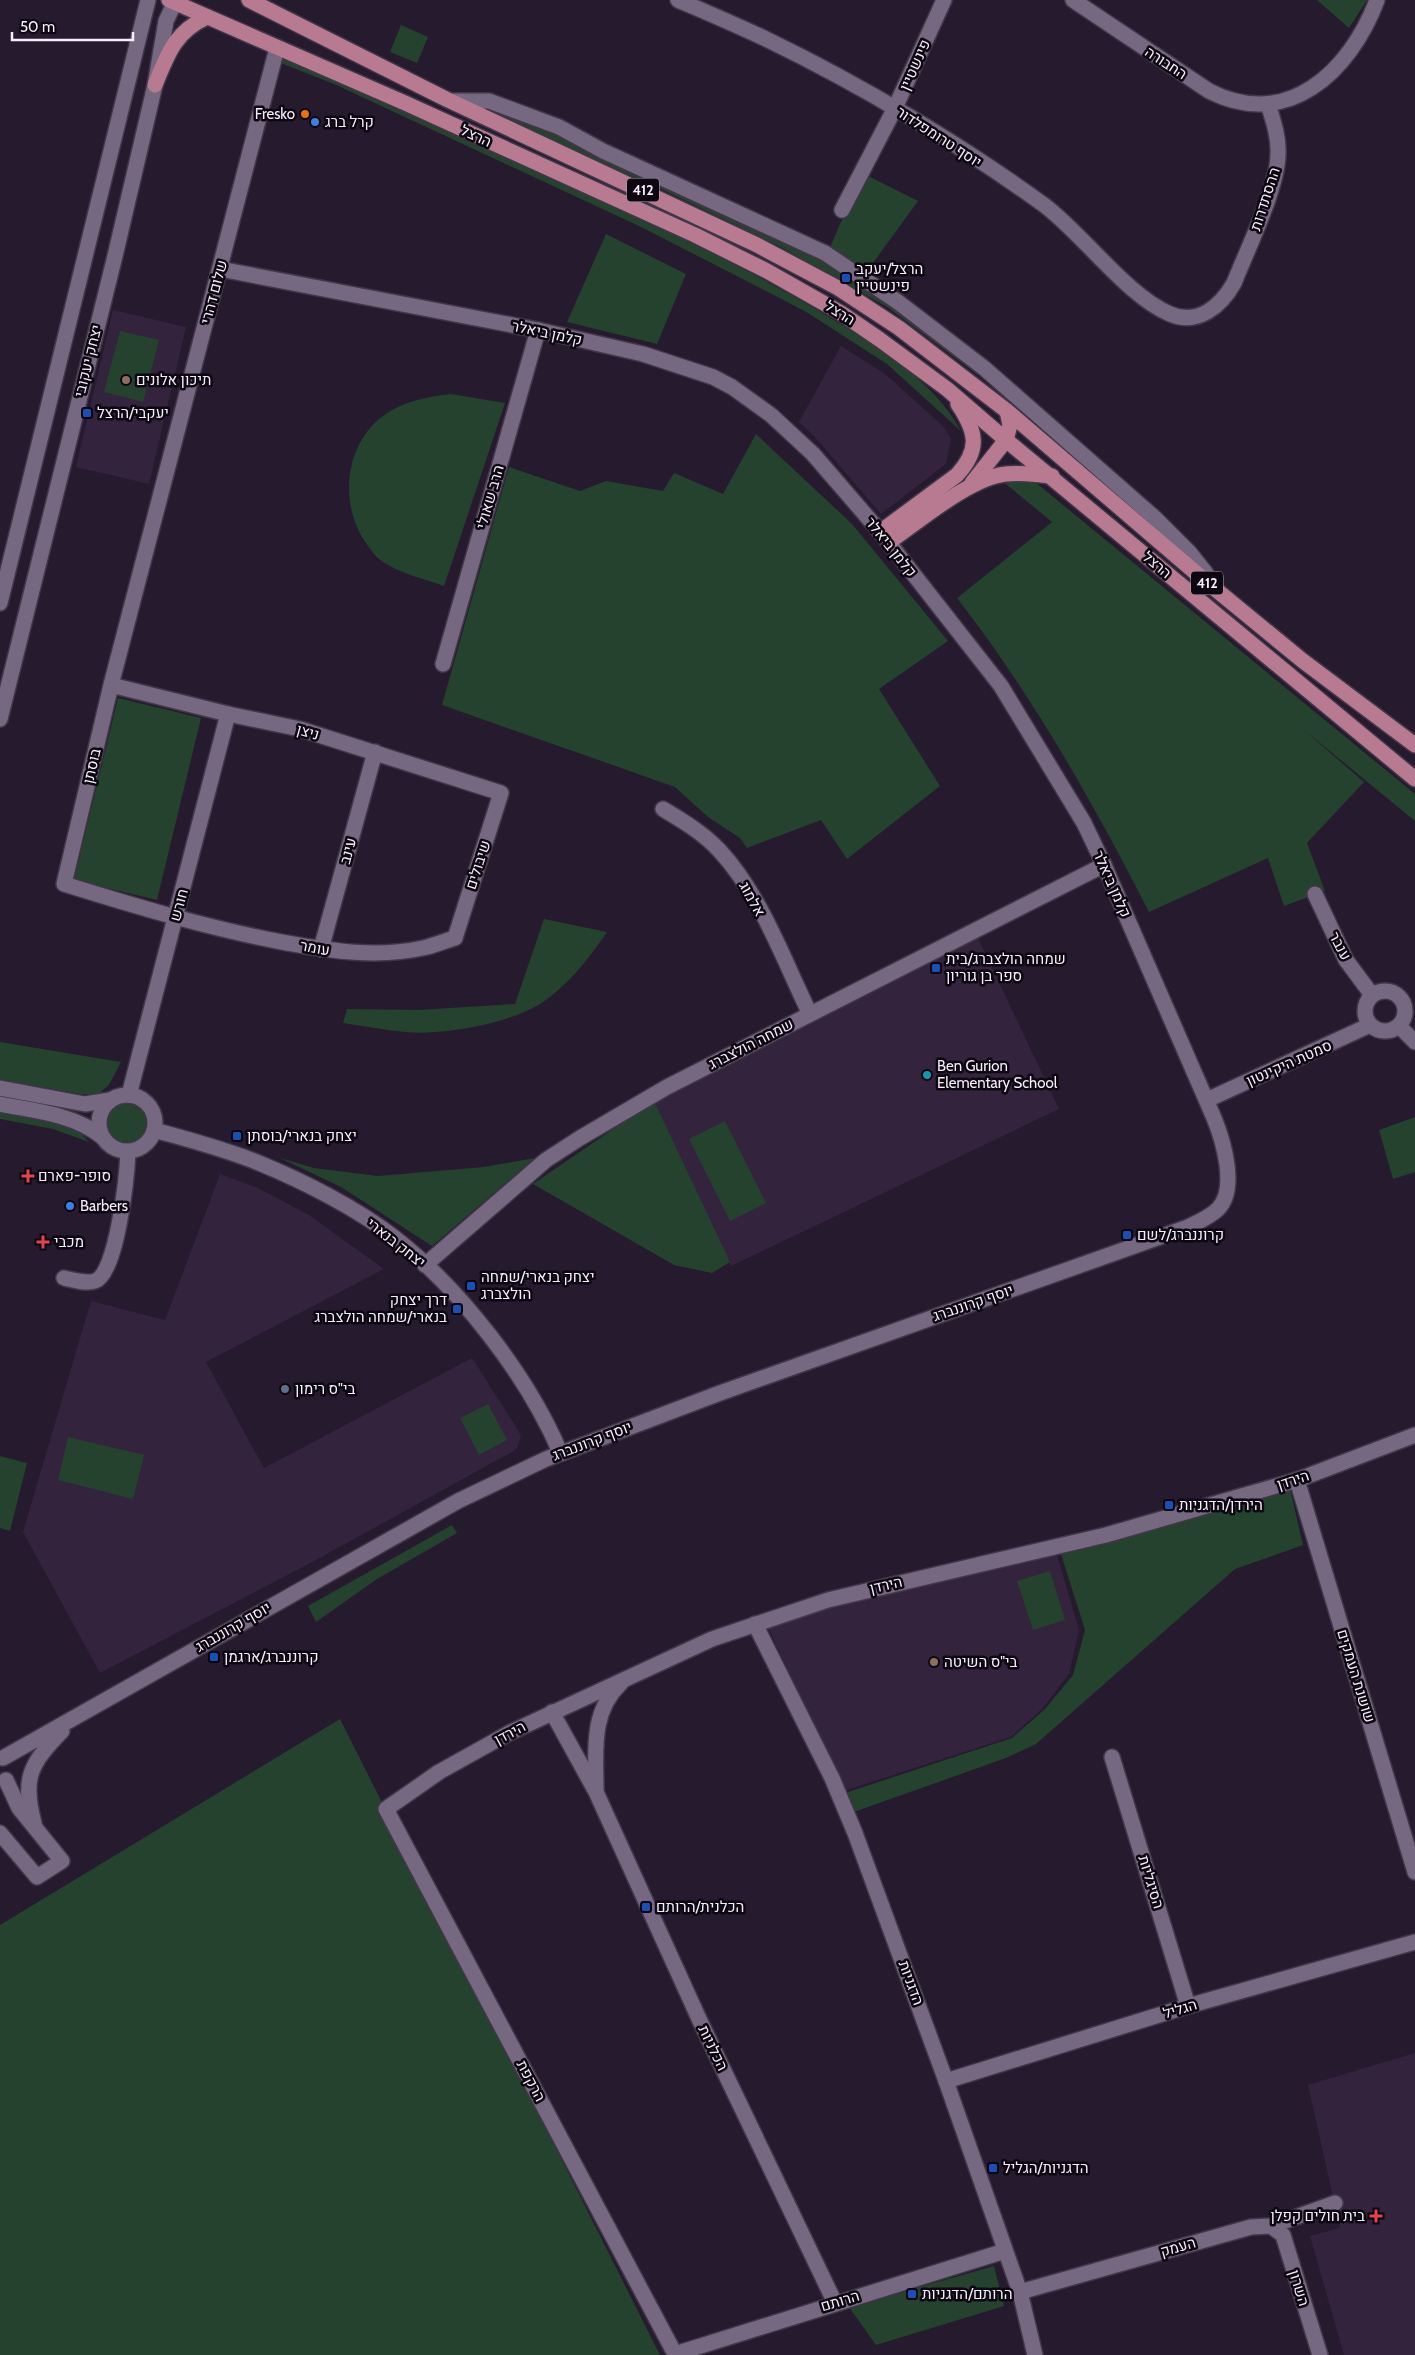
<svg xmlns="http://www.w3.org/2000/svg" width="1415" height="2355" font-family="Cabin,Heebo,sans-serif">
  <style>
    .built { fill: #33233d }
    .green { fill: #24422e }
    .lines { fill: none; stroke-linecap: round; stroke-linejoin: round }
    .minor-casing { stroke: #423748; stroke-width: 18 }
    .secondary-casing { stroke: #423748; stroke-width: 18 }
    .primary-casing { stroke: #423748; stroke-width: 18 }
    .minor { stroke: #766881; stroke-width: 15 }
    .secondary { stroke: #766881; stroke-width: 15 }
    .primary { stroke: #b77a91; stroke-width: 15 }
    .food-dot { fill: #e8710a; stroke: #0c0710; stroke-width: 2 }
    .shop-dot { fill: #3f7fe0; stroke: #0c0710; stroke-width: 2 }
    .transit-dot { fill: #1a4fb4; stroke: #0c0710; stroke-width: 2 }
    .education-dot { fill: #8d6e63; stroke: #0c0710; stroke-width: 2 }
    .culture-dot { fill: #0f9aa8; stroke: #0c0710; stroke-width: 2 }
    .health-dot { fill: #e0444e; stroke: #0c0710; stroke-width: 2 }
    .service-dot { fill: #5c6f8a; stroke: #0c0710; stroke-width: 2 }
    .labels { text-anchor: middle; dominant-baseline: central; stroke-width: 5; stroke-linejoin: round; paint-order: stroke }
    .shield { fill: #0c0710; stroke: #afa8b4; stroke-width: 1 }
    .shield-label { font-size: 14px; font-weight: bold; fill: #f5edfb }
    .street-label { font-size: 15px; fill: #f5edfb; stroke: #0c0710 }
    .poi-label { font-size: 15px; fill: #f5edfb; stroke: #0c0710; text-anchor: start }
  </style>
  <rect width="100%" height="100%" fill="#261a2f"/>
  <!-- built -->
  <g class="built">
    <path d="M 113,310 L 186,327 L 149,484 L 76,467 Z"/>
    <path d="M 841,346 L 884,373 L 944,427 L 951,439 L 946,464 L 881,514 L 813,435 L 799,422 Z"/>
    <path d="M 978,938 L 1059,1109 L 731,1266 L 650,1094 Z"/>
    <path d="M 220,1174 L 258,1188 L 309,1215 L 384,1269 L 206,1362 L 264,1468 L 472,1358 L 518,1430 L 521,1437 L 517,1448 L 512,1452 L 316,1560 L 100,1673 L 23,1532 L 91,1301 L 165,1320 Z"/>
    <path d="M 1057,1555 L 1079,1630 L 1069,1674 L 1043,1708 L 1011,1737 L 844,1791 L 768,1627 L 866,1597 Z"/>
    <path d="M 1415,2053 L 1415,2355 L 1344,2355 L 1310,2236 L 1340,2228 L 1308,2085 Z"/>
  </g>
  <!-- green -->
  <g class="green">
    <path d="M 1317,0 L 1367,0 L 1349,28 Z"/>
    <path d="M 401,25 L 428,37 L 417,63 L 390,52 Z"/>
    <path d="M 280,55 C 368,91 453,132 540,171 C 639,217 738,262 832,319 C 878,347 935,382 961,431 L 887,364 L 808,313 L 772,294 L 639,226 L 334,84 L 278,62 Z"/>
    <path d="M 471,103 L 507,109 L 823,256 L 939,336 L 1187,554 L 989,383 L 887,307 L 781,247 L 657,187 L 512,125 Z"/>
    <path d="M 866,175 L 918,201 L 865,274 L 829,250 L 846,210 Z"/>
    <path d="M 606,234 L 686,274 L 657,344 L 567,322 Z"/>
    <path d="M 120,331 L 159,340 L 143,402 L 104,392 Z"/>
    <path d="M 451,394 L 505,403 L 444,586 C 422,578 396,573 378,558 C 373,554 370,548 366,543 C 339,505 344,445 383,416 C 403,401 427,397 451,394 Z"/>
    <path d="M 756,434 L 852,524 L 948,641 L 879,689 L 940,786 L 847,859 L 821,820 L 747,848 L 740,838 L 708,817 L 675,787 L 442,705 L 509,467 L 580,491 L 606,481 L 663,491 L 674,473 L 723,494 Z"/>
    <path d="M 996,476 L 1029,477 L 1415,794 L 1415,821 L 1304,730 L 1364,782 L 1307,843 L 1325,891 L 1284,906 L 1268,858 L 1149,912 C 1093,802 1032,695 957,598 L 1052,522 Z"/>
    <path d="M 118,698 L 201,718 L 157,900 L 74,880 Z"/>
    <path d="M 544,919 L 607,932 C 589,958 568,986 540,1004 C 512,1021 466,1030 434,1032 C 404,1035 373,1027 343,1023 L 347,1009 L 419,1010 L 515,1004 Z"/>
    <path d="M 0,1042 L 121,1062 L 109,1085 L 98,1094 L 82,1094 L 0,1080 Z"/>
    <circle cx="127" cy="1123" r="23"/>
    <path d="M 654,1101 L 730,1262 L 712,1273 L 674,1265 L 533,1184 Z"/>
    <path d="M 0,1107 L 75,1127 L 89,1142 L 53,1129 L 0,1119 Z"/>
    <path d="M 1415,1117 L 1415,1172 L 1393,1179 L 1379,1130 Z"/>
    <path d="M 725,1121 L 766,1203 L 730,1221 L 689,1139 Z"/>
    <path d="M 280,1158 L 314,1168 L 378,1176 L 484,1167 L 535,1158 L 432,1246 L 341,1187 Z"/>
    <path d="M 488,1404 L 507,1440 L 479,1455 L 460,1418 Z"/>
    <path d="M 68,1437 L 144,1455 L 133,1499 L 58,1480 Z"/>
    <path d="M 0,1456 L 27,1463 L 10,1531 L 0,1528 Z"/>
    <path d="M 1290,1489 L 1303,1545 L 1235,1569 L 1036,1744 L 1006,1758 L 851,1813 L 845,1793 L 1012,1738 L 1045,1709 L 1073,1675 L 1085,1630 L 1060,1551 Z"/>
    <path d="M 452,1525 L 457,1533 L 377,1579 L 316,1622 L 308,1606 Z"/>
    <path d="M 1050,1571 L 1065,1620 L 1033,1630 L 1017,1581 Z"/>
    <path d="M 340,1719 L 660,2355 L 0,2355 L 0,1925 Z"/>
    <path d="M 994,2266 L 1004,2306 L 876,2345 L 849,2307 Z"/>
  </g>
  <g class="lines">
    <defs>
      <g id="minor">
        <path d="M 678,0 C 708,13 739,26 768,40 C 861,85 960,144 1044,205 C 1083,234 1127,296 1170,314 C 1198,326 1221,306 1234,283 C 1247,250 1278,187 1278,154 C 1279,137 1273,120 1268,104"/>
        <path d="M 1073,0 L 1209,91 C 1287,131 1350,72 1377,0"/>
        <path d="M 451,101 L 489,101 L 559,127 L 603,151 L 825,253 L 898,302 L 984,368 L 1156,519 L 1189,552 L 1205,572 L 1213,585"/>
        <path d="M 842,210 L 895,108 L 944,0"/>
        <path d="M 443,664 L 538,330"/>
        <path d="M 111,685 L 228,714 L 300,729 L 501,793 L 455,938 C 444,941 433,946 423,948 C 377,958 332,951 287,943 C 211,929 138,907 64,884 L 111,685 L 277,48"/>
        <path d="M 663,809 C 683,821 703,833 719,850 C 761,895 783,959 810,1014"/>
        <path d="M 1315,894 L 1346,960 L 1372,995"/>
        <path d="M 321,949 L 375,752"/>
        <circle cx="1385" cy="1011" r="20"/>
        <path d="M 1399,1026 L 1415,1042"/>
        <path d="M 0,1088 L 85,1104 L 110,1100"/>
        <circle cx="127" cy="1123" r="28"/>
        <path d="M 129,1095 L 228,714"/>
        <path d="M 1207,1100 L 1370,1025"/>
        <path d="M 0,1104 C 34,1111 73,1114 101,1136"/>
        <path d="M 154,1130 C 190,1140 225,1149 259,1163 C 303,1181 358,1209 395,1238 C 461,1290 527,1375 560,1452"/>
        <path d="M 425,1265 L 546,1160 L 580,1138 L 667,1087 L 1104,865"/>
        <path d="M 64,1278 C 73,1280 86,1284 95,1281 C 117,1274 127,1175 128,1152"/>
        <path d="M 1297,1480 L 1415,1872"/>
        <path d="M 755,1624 L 832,1778 L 855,1833 L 946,2081 L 1020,2292 L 1035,2355"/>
        <path d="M 552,1712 L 596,1792 L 700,2021 L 835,2303"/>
        <path d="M 1112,1757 L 1188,2006"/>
        <path d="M 3,1758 L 458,1501 L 546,1459 L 720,1393 L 1188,1227 C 1198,1222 1210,1217 1218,1209 C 1238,1189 1223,1140 1214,1118 L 1104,865 L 1084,823 L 1001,686 L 882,534 L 813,454 L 771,415 L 732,387 L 713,377 L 643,354 L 538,330 L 220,269"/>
        <path d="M 596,1791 C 596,1752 590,1712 621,1683"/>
        <path d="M 34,1823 C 22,1778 30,1764 62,1731"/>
        <path d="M 0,1833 L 37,1877 L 62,1861 L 19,1808 L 6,1780"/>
        <path d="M 946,2081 L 1188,2006 L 1415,1942"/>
        <path d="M 1271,2226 L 1283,2235 L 1320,2355"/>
        <path d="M 1005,2251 L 675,2354 L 386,1809 L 439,1772 L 509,1733 L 712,1639 L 828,1600 L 1106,1535 L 1297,1480 L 1415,1435"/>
        <path d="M 1020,2292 L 1251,2227 L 1271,2226 L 1335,2203"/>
      </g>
      <g id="secondary">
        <path d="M 0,603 L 148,0"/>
        <path d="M 0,719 L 115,256 L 155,85 L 166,21 L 176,0"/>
      </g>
      <g id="primary">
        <path d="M 169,0 L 405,103 L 695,235 L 767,271 L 841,313 L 879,339 L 947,389 L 1006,440 L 1415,779"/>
        <path d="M 249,0 L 446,99 L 757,245 L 838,288 L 899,328 L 1007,411 L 1203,579 L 1303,661 L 1415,745"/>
        <path d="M 155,85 C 168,53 175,32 207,17"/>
        <path d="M 972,483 L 1006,440 L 1010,425 L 1007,411"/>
        <path d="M 880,532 L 957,475 C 981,449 976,431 958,404"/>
        <path d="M 889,542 C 920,521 969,478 1006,474 C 1021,472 1037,475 1052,476"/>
      </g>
    </defs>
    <!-- minor casing -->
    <use href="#minor" class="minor-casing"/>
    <!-- secondary casing -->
    <use href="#secondary" class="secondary-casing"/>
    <!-- primary casing -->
    <use href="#primary" class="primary-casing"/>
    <!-- minor -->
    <use href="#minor" class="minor"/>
    <!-- secondary -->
    <use href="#secondary" class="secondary"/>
    <!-- primary -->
    <use href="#primary" class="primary"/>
  </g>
  <!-- markers -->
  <circle class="food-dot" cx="305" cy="114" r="5"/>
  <g class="shop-dot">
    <circle cx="315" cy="122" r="5"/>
    <circle cx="70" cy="1206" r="5"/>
  </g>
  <g class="transit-dot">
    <rect x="841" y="273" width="10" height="10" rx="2.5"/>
    <rect x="82" y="408" width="10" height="10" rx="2.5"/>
    <rect x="931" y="963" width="10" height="10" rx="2.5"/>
    <rect x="232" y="1131" width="10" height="10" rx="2.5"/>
    <rect x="1122" y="1230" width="10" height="10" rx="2.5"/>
    <rect x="466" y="1281" width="10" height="10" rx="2.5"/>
    <rect x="452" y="1304" width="10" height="10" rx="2.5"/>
    <rect x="1164" y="1500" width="10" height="10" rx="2.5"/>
    <rect x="209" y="1652" width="10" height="10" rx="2.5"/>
    <rect x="641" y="1902" width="10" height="10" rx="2.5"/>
    <rect x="988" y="2163" width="10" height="10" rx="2.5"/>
    <rect x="907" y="2289" width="10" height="10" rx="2.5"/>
  </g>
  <g class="education-dot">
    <circle cx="126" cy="380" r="5"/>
    <circle cx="934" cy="1662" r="5"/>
  </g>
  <circle class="culture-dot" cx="927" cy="1075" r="5"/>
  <g class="health-dot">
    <path d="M25.5 1168.5h5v5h5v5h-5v5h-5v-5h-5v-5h5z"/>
    <path d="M40.5 1234.5h5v5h5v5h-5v5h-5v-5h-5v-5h5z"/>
    <path d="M1373.5 2208.5h5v5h5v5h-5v5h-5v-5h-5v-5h5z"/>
  </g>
  <circle class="service-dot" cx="285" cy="1389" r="5"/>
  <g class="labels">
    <!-- shield labels -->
    <g class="shield">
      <rect x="627" y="178.5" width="32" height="23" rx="4"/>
      <rect x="1191" y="571.5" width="32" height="23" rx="4"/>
    </g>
    <g class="shield-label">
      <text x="643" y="190">412</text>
      <text x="1207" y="583">412</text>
    </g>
    <!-- street labels -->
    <g class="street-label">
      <text transform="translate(1166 63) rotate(33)">החבורה</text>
      <text transform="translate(915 65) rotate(-66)">פינשטיין</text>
      <text transform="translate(476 136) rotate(25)">הרצל</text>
      <text transform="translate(939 137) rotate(33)">יוסף טרומפלדור</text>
      <text transform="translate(1265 199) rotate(-72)">ההסתדרות</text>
      <text transform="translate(214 292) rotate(-75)">שלום דהרי</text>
      <text transform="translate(840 313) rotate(32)">הרצל</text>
      <text transform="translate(547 333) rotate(12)">קלמן ביאלר</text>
      <text transform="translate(88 361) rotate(-76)">יצחק יעקובי</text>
      <text transform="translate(490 497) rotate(-74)">הרב שאולי</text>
      <text transform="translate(891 547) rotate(51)">קלמן ביאלר</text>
      <text transform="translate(1157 565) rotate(40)">הרצל</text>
      <text transform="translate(308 732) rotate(16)">ניצן</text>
      <text transform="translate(92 766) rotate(-77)">בוסתן</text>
      <text transform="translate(348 851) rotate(-75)">עינב</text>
      <text transform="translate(478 865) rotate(-72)">שיבולים</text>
      <text transform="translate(1112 884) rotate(66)">קלמן ביאלר</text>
      <text transform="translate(752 899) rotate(61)">אלמוג</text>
      <text transform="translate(179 905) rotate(-75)">חורש</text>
      <text transform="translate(1340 946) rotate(62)">ענבר</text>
      <text transform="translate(315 948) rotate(10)">עומר</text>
      <text transform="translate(751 1044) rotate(-27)">שמחה הולצברג</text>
      <text transform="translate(1289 1063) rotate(-24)">סמטת היקינטון</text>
      <text transform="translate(396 1243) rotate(38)">יצחק בנארי</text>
      <text transform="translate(973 1303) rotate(-19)">יוסף קרוננברג</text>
      <text transform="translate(592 1441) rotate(-21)">יוסף קרוננברג</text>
      <text transform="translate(1293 1480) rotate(-18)">הירדן</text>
      <text transform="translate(886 1585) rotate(-13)">הירדן</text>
      <text transform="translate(233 1627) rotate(-30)">יוסף קרוננברג</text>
      <text transform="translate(1356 1676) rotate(73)">שושנת העמקים</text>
      <text transform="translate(510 1733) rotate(-28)">הירדן</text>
      <text transform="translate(1151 1882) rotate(73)">הסיגליות</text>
      <text transform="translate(911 1983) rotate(70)">הדגניות</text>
      <text transform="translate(1180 2009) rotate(-17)">הגליל</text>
      <text transform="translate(713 2048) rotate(64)">הכלניות</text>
      <text transform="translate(531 2081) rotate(62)">הרקפת</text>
      <text transform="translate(1178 2247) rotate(-16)">העמק</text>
      <text transform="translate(1299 2288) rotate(73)">השרון</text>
      <text transform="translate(840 2301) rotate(-17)">הרותם</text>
    </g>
    <!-- poi labels -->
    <g class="poi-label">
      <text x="295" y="114" text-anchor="end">Fresko</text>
      <text x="325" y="122">קרל ברג</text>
      <text x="856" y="269">הרצל/יעקב<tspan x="856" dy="17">פינשטיין</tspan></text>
      <text x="136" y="380">תיכון אלונים</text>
      <text x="97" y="413">יעקבי/הרצל</text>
      <text x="946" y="959">שמחה הולצברג/בית<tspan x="946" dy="17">ספר בן גוריון</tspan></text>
      <text x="937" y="1066">Ben Gurion<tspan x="937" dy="17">Elementary School</tspan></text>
      <text x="247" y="1136">יצחק בנארי/בוסתן</text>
      <text x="38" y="1176">סופר-פארם</text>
      <text x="80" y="1206">Barbers</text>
      <text x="1137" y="1235">קרוננברג/לשם</text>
      <text x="54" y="1242">מכבי</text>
      <text x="481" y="1277">יצחק בנארי/שמחה<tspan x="481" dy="17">הולצברג</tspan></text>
      <text x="447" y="1300" text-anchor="end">דרך יצחק<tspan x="447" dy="17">בנארי/שמחה הולצברג</tspan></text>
      <text x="295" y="1389">בי"ס רימון</text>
      <text x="1179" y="1505">הירדן/הדגניות</text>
      <text x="224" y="1657">קרוננברג/ארגמן</text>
      <text x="944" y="1662">בי"ס השיטה</text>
      <text x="656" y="1907">הכלנית/הרותם</text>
      <text x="1003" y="2168">הדגניות/הגליל</text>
      <text x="1365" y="2216" text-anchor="end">בית חולים קפלן</text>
      <text x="922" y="2294">הרותם/הדגניות</text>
    </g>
  </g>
  <!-- scale -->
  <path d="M12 32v8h121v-8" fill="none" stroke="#f5edfb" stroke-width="2.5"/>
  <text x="20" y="32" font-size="15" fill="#f5edfb" stroke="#0c0710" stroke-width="4" paint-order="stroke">50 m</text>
</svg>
